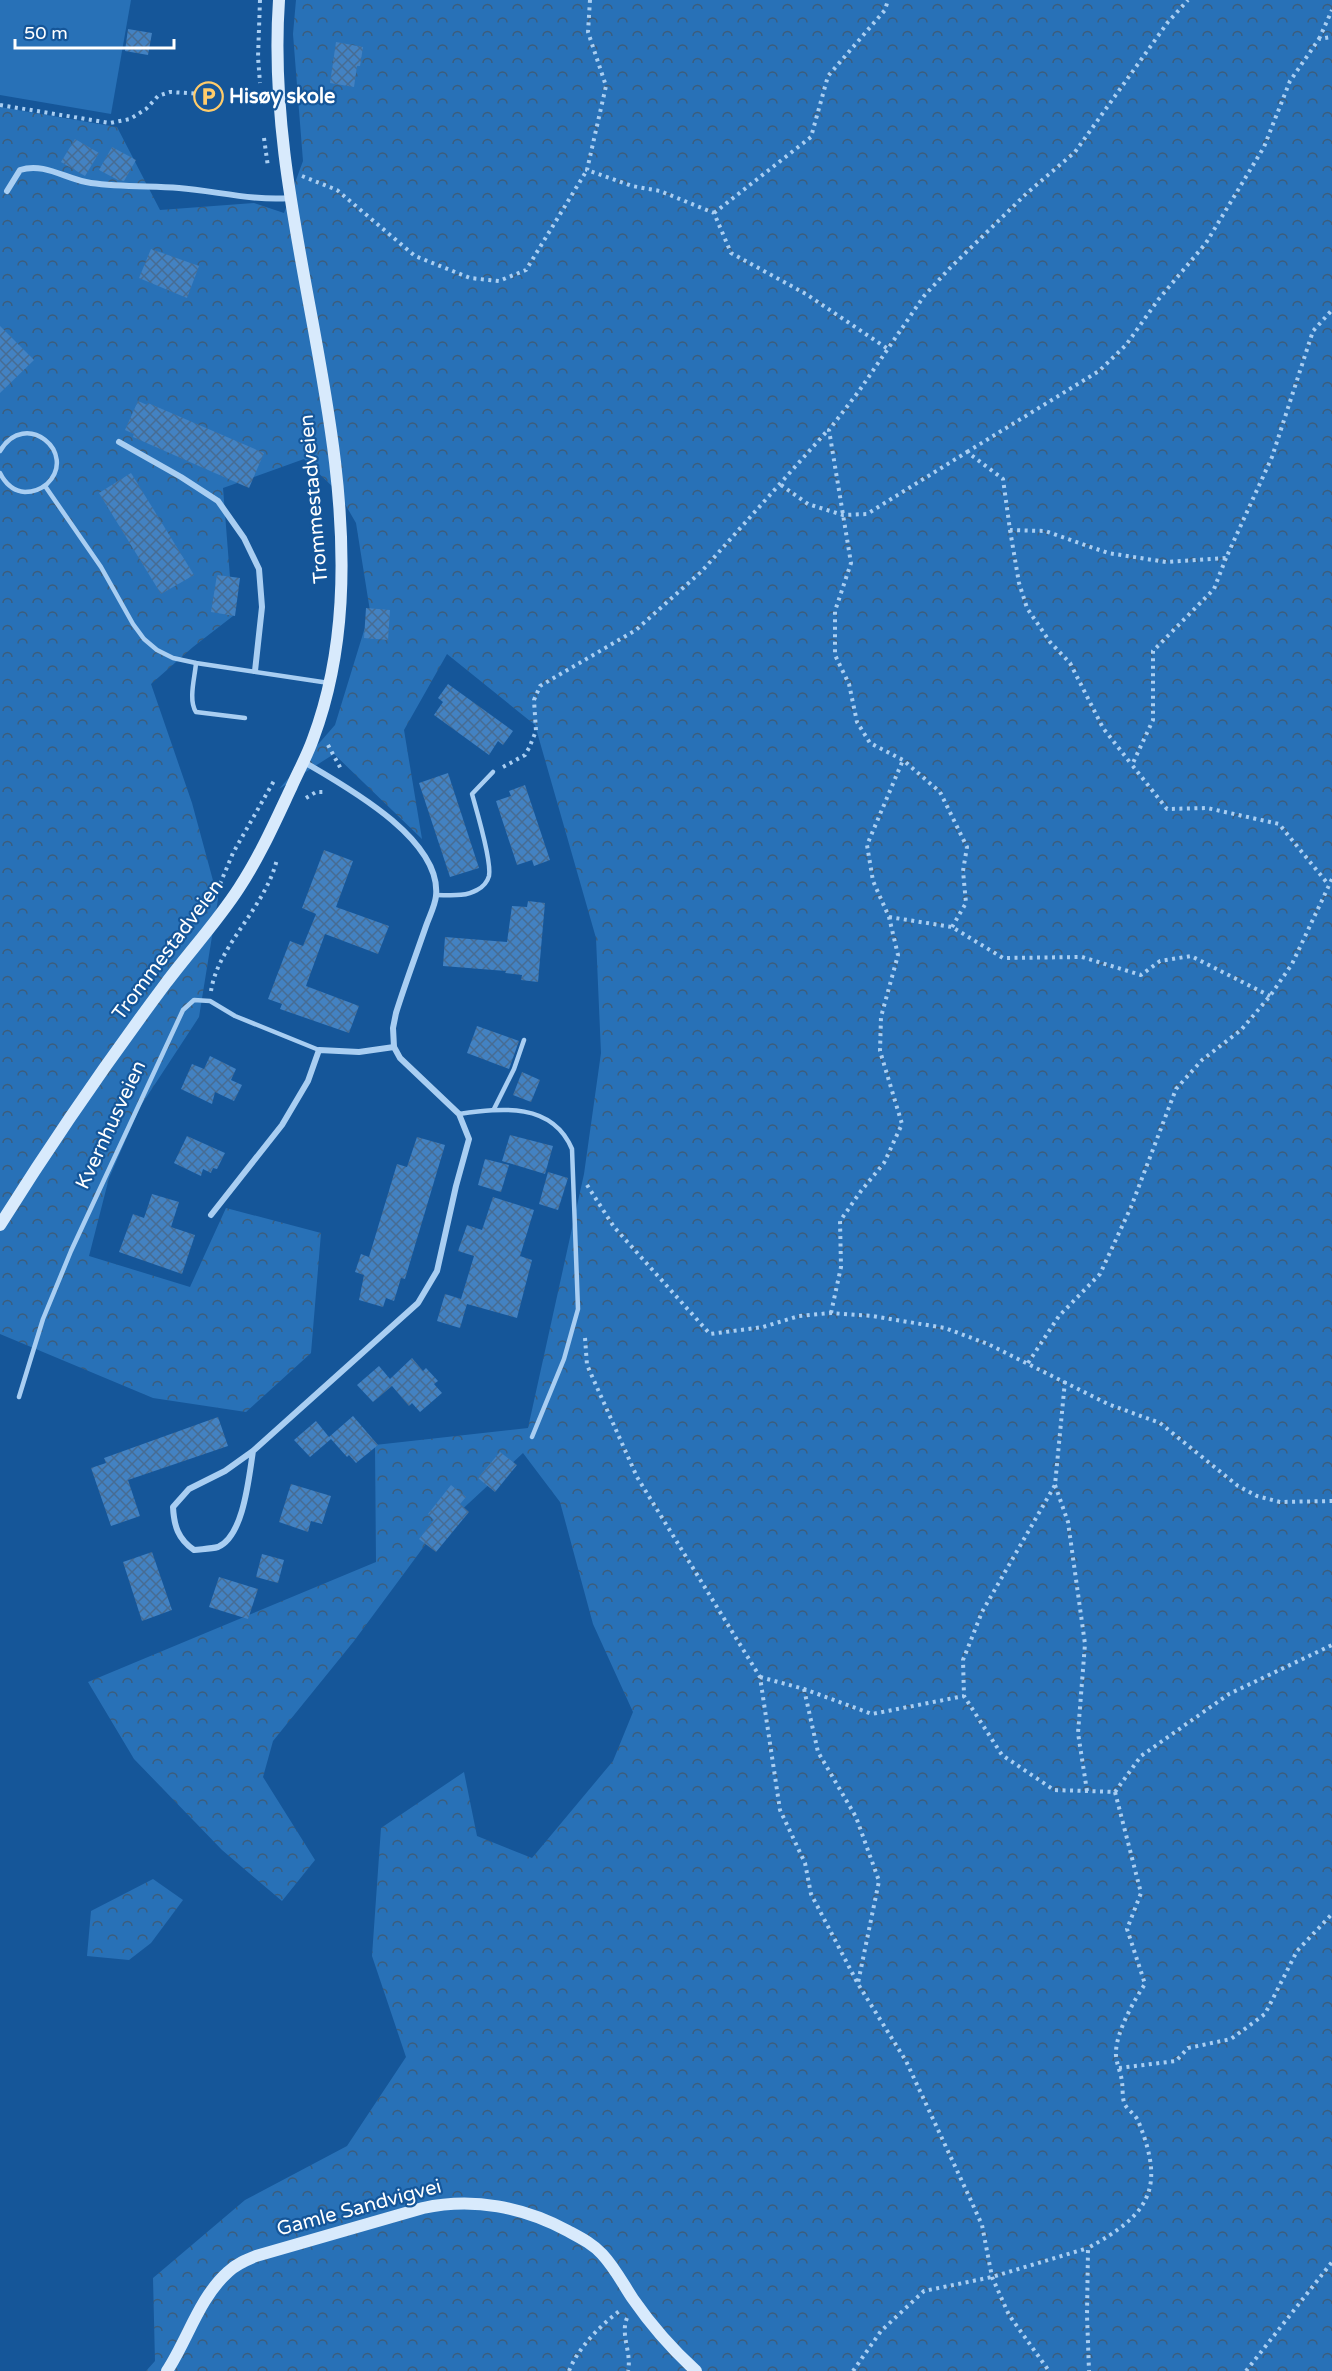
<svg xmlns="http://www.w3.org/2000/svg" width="1332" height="2371" font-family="'Varela Round',sans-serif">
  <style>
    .green { fill: #2871b7 }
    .forest { fill: url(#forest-crowns) }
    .building { fill: url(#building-cross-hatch) }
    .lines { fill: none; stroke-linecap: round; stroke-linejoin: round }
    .path { stroke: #a9cef2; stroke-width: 4; stroke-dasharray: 3 4.5; stroke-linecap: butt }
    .lane { stroke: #a9cef2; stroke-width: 4.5 }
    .street { stroke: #a9cef2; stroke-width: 6 }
    .secondary { stroke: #d8eafc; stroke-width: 12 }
    .labels { text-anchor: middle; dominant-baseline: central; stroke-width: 4.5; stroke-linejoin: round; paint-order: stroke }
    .poi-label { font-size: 20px; font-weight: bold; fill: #fff; stroke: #155699; text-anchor: start }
    .street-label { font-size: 20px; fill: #fff; stroke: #155699 }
  </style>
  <defs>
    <pattern id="forest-crowns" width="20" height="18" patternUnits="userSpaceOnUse" patternTransform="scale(1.5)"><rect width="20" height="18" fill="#2871b7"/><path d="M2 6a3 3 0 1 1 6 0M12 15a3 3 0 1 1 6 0" fill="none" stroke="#3c5d7c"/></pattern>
    <pattern id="building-cross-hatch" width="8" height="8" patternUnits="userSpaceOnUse" patternTransform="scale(1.5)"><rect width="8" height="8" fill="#4382c2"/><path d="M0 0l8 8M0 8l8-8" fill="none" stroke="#476c93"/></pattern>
  </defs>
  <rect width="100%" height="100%" fill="#155699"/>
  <!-- green -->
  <path class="green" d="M 0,0 L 131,0 L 111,114 L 0,95 Z"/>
  <!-- forest -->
  <g class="forest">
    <path d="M 296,0 L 1332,0 L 1332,2371 L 146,2371 L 155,2361 L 153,2278 L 245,2200 L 347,2146 L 406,2057 L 372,1956 L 381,1828 L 464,1772 L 477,1836 L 532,1858 L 613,1761 L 633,1712 L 593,1624 L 560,1502 L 523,1453 L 428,1541 L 354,1641 L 273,1741 L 263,1777 L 315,1860 L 282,1901 L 222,1850 L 134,1759 L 88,1682 L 376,1562 L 375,1445 L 528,1428 L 584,1174 L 601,1053 L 596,938 L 535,725 L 447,654 L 404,730 L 422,839 L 334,754 L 279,789 L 335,725 L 370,611 L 356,523 L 338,492 L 304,459 L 223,488 L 233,616 L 193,647 L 151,684 L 192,803 L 218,899 L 199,1017 L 140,1107 L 109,1178 L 89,1256 L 190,1287 L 226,1208 L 321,1233 L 311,1353 L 246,1412 L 153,1398 L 0,1334 L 0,107 L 117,127 L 160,210 L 254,203 L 284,213 L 303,161 L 293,34 Z"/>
    <path d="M 153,1879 L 183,1900 L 151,1943 L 129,1960 L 87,1956 L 91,1911 Z"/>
  </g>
  <!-- building -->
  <g class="building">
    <path d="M 128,29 L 152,33 L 148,55 L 125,51 Z"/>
    <path d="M 336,42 L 363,47 L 360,66 L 357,66 L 354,87 L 330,83 Z"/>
    <path d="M 75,139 L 99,153 L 85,176 L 61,162 Z"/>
    <path d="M 112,147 L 136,160 L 124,181 L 118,180 L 99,170 Z"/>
    <path d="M 151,249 L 199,266 L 187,298 L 139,278 Z"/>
    <path d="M 0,326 L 34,360 L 0,393 Z"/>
    <path d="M 138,401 L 147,405 L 148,403 L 264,453 L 249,488 L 133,437 L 134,434 L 125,430 Z"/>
    <path d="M 131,473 L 194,575 L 161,594 L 99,493 Z"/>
    <path d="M 217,575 L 240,578 L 235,616 L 211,612 Z"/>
    <path d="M 366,608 L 390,610 L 388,640 L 364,638 Z"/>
    <path d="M 448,684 L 513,731 L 503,745 L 498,741 L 489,755 L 434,715 L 443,702 L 438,698 Z"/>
    <path d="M 448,773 L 479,868 L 450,877 L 419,783 Z"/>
    <path d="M 525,785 L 550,860 L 534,866 L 532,860 L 517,865 L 496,801 L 511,796 L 509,791 Z"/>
    <path d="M 324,850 L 353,861 L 336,907 L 389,926 L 378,954 L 325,934 L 307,983 L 306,986 L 359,1006 L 349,1033 L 280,1009 L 282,1004 L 268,999 L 290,941 L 303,946 L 316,914 L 302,908 Z"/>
    <path d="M 528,901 L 545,903 L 538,982 L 521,980 L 522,975 L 505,973 L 506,971 L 443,966 L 445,937 L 507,942 L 512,906 L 527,907 Z"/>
    <path d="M 477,1026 L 519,1041 L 509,1069 L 467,1053 Z"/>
    <path d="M 210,1056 L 236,1069 L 231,1080 L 242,1085 L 234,1101 L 215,1092 L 212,1104 L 181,1089 L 192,1064 L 204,1069 Z"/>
    <path d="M 522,1072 L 540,1080 L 531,1102 L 513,1095 Z"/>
    <path d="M 510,1135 L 553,1146 L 545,1174 L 502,1161 Z"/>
    <path d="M 187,1136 L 225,1153 L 217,1169 L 213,1168 L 211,1173 L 203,1169 L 201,1176 L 174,1163 Z"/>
    <path d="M 417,1137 L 445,1145 L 405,1279 L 401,1278 L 394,1301 L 386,1298 L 383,1307 L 359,1300 L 364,1275 L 355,1272 L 361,1254 L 369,1257 L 397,1164 L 407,1167 Z"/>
    <path d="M 485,1159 L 509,1165 L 501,1192 L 478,1185 Z"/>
    <path d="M 548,1172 L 568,1178 L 558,1210 L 539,1204 Z"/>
    <path d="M 152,1194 L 179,1202 L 171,1227 L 195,1235 L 182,1274 L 119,1252 L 133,1214 L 144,1218 Z"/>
    <path d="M 493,1197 L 534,1210 L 520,1256 L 532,1260 L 517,1318 L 467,1304 L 460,1328 L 437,1321 L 445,1294 L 461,1299 L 474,1256 L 458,1251 L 467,1225 L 482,1230 Z"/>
    <path d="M 412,1358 L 423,1371 L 426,1368 L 438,1381 L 434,1384 L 442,1393 L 420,1412 L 412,1403 L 409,1406 L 392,1386 L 373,1402 L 357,1385 L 379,1366 L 390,1379 Z"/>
    <path d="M 353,1416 L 378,1445 L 356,1463 L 349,1455 L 347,1457 L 331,1439 L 310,1457 L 294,1440 L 316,1421 L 329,1437 Z"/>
    <path d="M 218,1417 L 228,1446 L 128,1480 L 140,1516 L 111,1526 L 91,1468 L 106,1463 L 104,1458 Z"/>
    <path d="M 500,1452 L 517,1465 L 495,1492 L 478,1478 Z"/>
    <path d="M 291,1484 L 331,1496 L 322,1524 L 311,1521 L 308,1532 L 279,1522 Z"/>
    <path d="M 451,1485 L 466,1497 L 460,1504 L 469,1512 L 436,1552 L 419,1539 L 434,1520 L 428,1514 Z"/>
    <path d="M 152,1552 L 172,1610 L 142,1621 L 123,1562 Z"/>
    <path d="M 262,1554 L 284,1560 L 278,1583 L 256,1577 Z"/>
    <path d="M 219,1577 L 258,1589 L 248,1619 L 209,1607 Z"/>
  </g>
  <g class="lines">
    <!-- path -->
    <g class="path">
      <path d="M 260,0 L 258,57 L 260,83"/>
      <path d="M 590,0 L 588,32 L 606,86 L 587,170 L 632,186 L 660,191 L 714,213 L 731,253 L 806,294 L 888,349"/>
      <path d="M 1319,39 L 1332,10"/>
      <path d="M 0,105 L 110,123 L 130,119 L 146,109 L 158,96 L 170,92 L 219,95"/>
      <path d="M 264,138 L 268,167"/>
      <path d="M 302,176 L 337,190 L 415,256 L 470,278 L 499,281 L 526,270 L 587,170"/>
      <path d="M 714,213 L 811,137 L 828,76 L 885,10 L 888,0"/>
      <path d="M 967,452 L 1099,371 L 1126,345 L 1158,300 L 1206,243 L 1264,147 L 1290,81 L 1319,39 L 1332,37"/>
      <path d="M 781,485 L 808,504 L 843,515 L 867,514 L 967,452 L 1003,479 L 1010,530 L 1045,531 L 1108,553 L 1166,562 L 1226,558 L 1272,457 L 1313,331 L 1332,310"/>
      <path d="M 1010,530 L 1019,583 L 1027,608 L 1050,642 L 1070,663 L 1103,728 L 1132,765"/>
      <path d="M 1226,558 L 1214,589 L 1153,651 L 1153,720 L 1132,765 L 1167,809 L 1207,808 L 1279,824 L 1328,884"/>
      <path d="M 328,745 L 341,769"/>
      <path d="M 503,767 L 525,755 L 529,748 L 536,731 L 534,700 L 540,686 L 636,630 L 701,572 L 828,430"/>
      <path d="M 306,798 L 316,792 L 326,792"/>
      <path d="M 220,884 L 233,853 L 275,779"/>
      <path d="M 889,917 L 952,927 L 1003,958 L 1082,957 L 1141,975 L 1160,961 L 1191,956 L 1270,996"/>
      <path d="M 952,927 L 966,903 L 963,871 L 967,847 L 940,792 L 903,760 L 870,743 L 857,722 L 849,684 L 835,655 L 835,611 L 851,563 L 829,430 L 859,391 L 924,296 L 949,269 L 1027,193 L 1075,152 L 1168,22 L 1188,0"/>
      <path d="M 211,991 C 218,945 266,907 277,859"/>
      <path d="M 587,1185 L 614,1227 L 710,1334 L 763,1327 L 799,1316 L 831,1313 L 872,1316 L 945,1328 L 988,1344 L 1108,1404 L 1160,1423 L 1238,1486 L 1257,1496 L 1280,1502 L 1332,1501"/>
      <path d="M 831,1313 L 841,1267 L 840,1221 L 861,1191 L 884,1163 L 902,1124 L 880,1051 L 881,1017 L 898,955 L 889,917 L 873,881 L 867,845 L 903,760"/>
      <path d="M 585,1338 L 587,1365 L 637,1477 L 760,1677 L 780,1810 L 805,1863 L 811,1894 L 858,1984 L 906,2061 L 967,2192 L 982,2225 L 992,2277 L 1009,2315 L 1049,2371"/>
      <path d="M 1028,1363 L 1059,1316 L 1100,1274 L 1131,1207 L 1176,1089 L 1202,1060 L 1241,1030 L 1270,996 L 1292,964 L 1332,879"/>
      <path d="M 1065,1381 L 1055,1485 L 982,1612 L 963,1660 L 964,1696 L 1002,1755 L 1054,1790 L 1115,1792 L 1141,1893 L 1127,1929 L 1145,1984 C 1134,2000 1117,2031 1116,2051 C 1115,2061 1121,2072 1122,2082 C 1123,2089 1122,2099 1125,2105 C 1129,2111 1137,2116 1139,2123 C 1166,2190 1148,2215 1088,2248 L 1087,2315 L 1089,2371"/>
      <path d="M 1055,1485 L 1068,1522 L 1085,1644 L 1078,1733 L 1087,1791"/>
      <path d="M 760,1677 L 804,1689 L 872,1714 L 964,1696"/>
      <path d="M 804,1689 L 818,1752 L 856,1817 L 879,1881 L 858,1983"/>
      <path d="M 1115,1792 L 1141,1756 L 1229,1694 L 1332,1645"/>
      <path d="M 1119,2068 L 1176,2061 L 1188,2048 L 1231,2039 L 1265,2014 L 1297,1951 L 1332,1914"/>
      <path d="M 627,2318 C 620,2335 632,2353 628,2371"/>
      <path d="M 569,2371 C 579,2346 601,2325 622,2309"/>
      <path d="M 853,2371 L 881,2331 L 924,2291 L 992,2277 L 1088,2248"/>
      <path d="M 1246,2371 L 1332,2262"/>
    </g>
    <!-- lane -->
    <g class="lane">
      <path d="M 0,451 C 25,408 79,453 47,484 C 41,489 33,492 25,492 C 13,491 5,483 0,473"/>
      <path d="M 45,486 L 101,567 L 133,624 L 144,639 L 157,650 L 173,658 L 196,663 L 329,683"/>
      <path d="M 196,663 C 195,677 188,700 196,712 L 245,718"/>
      <path d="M 436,895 C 450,895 465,897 477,890 C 483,887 487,883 489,876 C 492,861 477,812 472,794 L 493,772"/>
      <path d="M 494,1109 L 514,1069 L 524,1040"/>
      <path d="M 459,1114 C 502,1108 552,1102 572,1149 L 578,1309 L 564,1359 L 532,1437"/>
      <path d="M 19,1397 L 43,1319 L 71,1251 L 183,1010 L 194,1000 L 210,1001 L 235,1016 L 319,1050"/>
    </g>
    <!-- street -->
    <g class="street">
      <path d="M 7,191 L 20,170 C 45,162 67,180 91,183 C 121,187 150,186 179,188 C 216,191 253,201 290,198"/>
      <path d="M 119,442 L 181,477 L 218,501 L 244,538 L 259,569 L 262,607 L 255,671"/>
      <path d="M 211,1215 L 282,1125 L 308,1081 L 319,1050 L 359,1052 L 394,1047"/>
      <path d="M 253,1451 C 249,1476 244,1536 218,1547 C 211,1549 201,1549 194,1550 C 178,1539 174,1526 173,1507 L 189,1489 L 225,1471 L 253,1451 L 418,1303 L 437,1271 L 456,1186 L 469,1139 L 459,1114 L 400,1058 L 394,1047 L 393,1028 L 396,1013 C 405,984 416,955 426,926 C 429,917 435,906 436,896 C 442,839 345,786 304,762"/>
    </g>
    <!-- secondary -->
    <g class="secondary">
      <path d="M 0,1225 C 52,1142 107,1062 166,983 C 190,951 217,922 239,888 C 260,856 275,822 291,788 C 298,772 307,756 313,739 C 346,651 346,555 335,462 C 317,308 268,157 279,0"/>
      <path d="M 167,2371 C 188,2339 199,2298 228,2272 C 236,2264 246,2260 256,2256 L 423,2208 C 473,2197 524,2207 568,2231 C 581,2238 593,2244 602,2254 C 615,2268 623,2284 633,2299 C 651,2325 673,2350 696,2371"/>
    </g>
  </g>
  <!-- icons -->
  <defs>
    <symbol id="parking-ring" viewBox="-11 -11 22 22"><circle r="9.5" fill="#155699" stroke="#ffcc6a" stroke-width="1.5"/><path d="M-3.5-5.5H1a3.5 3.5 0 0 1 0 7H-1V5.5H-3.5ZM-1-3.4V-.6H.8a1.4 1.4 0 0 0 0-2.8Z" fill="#ffcc6a"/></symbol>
  </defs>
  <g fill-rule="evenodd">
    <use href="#parking-ring" x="192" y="80" width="33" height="33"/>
  </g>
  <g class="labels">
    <!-- poi labels -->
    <g class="poi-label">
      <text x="229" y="97">Hisøy skole</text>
    </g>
    <!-- street labels -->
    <g class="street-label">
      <text transform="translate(314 499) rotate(-95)">Trommestadveien</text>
      <text transform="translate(168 950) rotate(-53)">Trommestadveien</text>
      <text transform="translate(111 1125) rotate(-65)">Kvernhusveien</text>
      <text transform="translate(359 2208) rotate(-15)">Gamle Sandvigvei</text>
    </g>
  </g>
  <!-- scale -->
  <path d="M15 39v9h159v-9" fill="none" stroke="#ffffff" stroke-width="3"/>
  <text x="24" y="39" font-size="18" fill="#ffffff" stroke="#155699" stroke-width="4.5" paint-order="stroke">50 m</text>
</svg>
